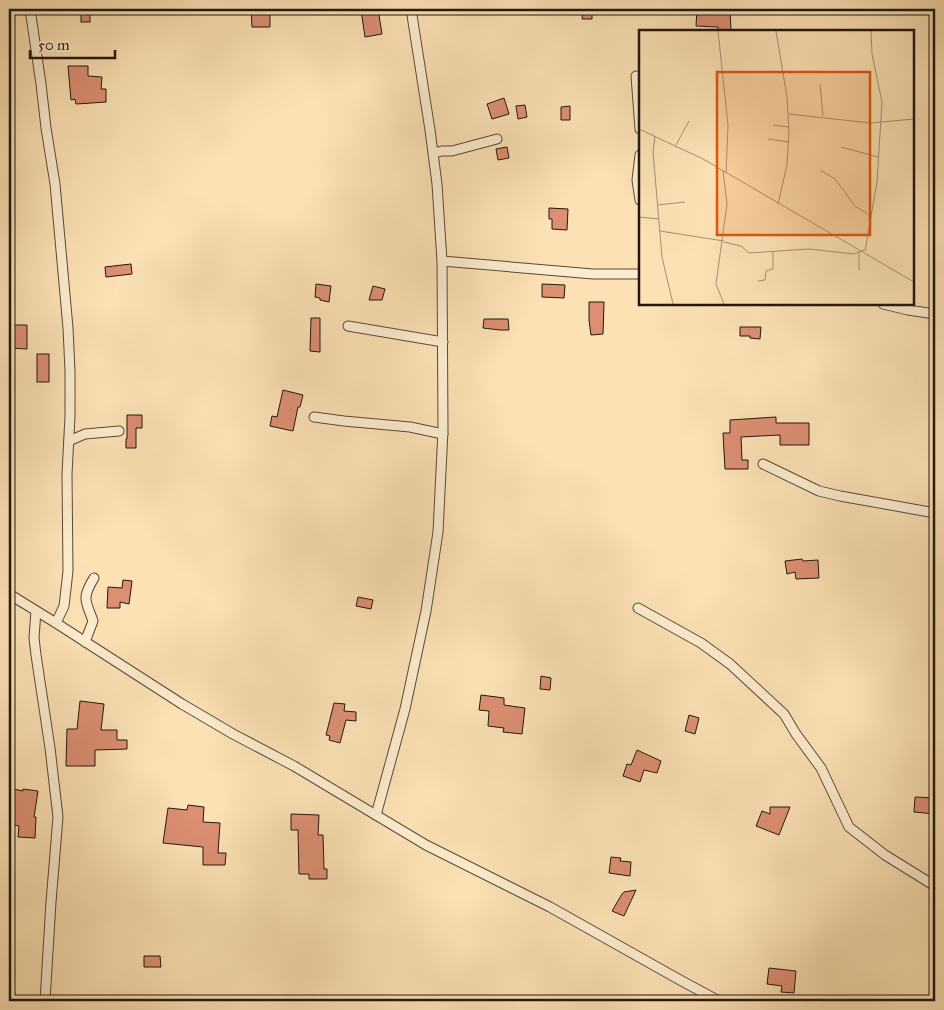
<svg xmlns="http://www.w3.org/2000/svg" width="944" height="1010" font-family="'IM FELL Great Primer',serif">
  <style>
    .building { fill: #dc8f72; stroke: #23160f }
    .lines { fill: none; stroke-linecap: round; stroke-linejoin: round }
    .street-casing { stroke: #594938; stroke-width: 11 }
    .street { stroke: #fcecce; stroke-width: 9 }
    .inset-road { fill: none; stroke: #a59072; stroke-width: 1 }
    .view { fill: #de560c; fill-opacity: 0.15; stroke: #de560c; stroke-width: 2.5 }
    .inset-edge { fill: none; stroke: #23160f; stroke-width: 2.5 }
  </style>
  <rect width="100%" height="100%" fill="#fbe1b4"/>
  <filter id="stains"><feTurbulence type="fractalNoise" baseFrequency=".004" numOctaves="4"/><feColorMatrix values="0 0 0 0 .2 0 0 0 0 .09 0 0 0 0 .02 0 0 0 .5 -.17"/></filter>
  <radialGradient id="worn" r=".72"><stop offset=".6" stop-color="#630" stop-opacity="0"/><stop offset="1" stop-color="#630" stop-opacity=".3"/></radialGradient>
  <!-- building -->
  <g class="building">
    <rect x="81" y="9" width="9" height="13"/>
    <path d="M 251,9 L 270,9 L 270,27 L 252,27 Z"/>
    <path d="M 368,9 L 378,9 L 382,34 L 365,37 L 361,10 Z"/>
    <path d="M 583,9 L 592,9 L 592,19 L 582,19 Z"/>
    <path d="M 697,9 L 714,9 L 714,10 L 730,10 L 731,31 L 718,31 L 718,27 L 696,26 Z"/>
    <path d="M 68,66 L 88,66 L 88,76 L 102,77 L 101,89 L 106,89 L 106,102 L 76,104 L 75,99 L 71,100 Z"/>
    <path d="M 504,98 L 509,114 L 492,119 L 487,104 Z"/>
    <path d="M 525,105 L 527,117 L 518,119 L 516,106 Z"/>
    <path d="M 570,106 L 570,120 L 561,120 L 561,107 Z"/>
    <path d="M 507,147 L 509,158 L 498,160 L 496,149 Z"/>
    <path d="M 549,208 L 568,209 L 567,230 L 552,229 L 552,219 L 549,219 Z"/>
    <path d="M 131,264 L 132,274 L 106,277 L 105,267 Z"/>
    <path d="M 316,284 L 331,286 L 329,302 L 320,300 L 320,298 L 315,297 Z"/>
    <path d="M 542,284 L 565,285 L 564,298 L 542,297 Z"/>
    <path d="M 373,286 L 385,289 L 382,300 L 369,300 Z"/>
    <path d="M 589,302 L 604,302 L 603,334 L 591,335 L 589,320 Z"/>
    <path d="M 311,318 L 320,318 L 320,352 L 310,351 Z"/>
    <path d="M 484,319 L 508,319 L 509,330 L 500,330 L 483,328 Z"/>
    <path d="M 9,325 L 27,325 L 27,349 L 9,348 Z"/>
    <path d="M 740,327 L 761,327 L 760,339 L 750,338 L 750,336 L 740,336 Z"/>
    <rect x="37" y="354" width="12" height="28"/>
    <path d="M 283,390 L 303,395 L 300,407 L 298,407 L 293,431 L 270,426 L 272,416 L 277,417 Z"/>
    <path d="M 127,415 L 142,415 L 142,428 L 136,428 L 136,448 L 126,448 L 126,439 L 127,439 Z"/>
    <path d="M 776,417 L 776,423 L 809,423 L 809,445 L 780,445 L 780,435 L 741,437 L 742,460 L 748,460 L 748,469 L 725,469 L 723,433 L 730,433 L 730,420 Z"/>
    <path d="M 802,559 L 803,561 L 818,560 L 819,578 L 796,579 L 795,572 L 787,574 L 785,561 Z"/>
    <path d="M 123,580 L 132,581 L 129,604 L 120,602 L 120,608 L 107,608 L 108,587 L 122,588 Z"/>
    <path d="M 358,597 L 373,600 L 371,609 L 356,606 Z"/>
    <path d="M 541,676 L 551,678 L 550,690 L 540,689 Z"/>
    <path d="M 481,695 L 504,698 L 504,705 L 525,708 L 522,734 L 503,732 L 504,728 L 488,726 L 489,711 L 479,710 Z"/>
    <path d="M 80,701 L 104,704 L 101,730 L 117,730 L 117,740 L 127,740 L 127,749 L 95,750 L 95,766 L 66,766 L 67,729 L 77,729 Z"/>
    <path d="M 334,703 L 345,704 L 344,711 L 356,712 L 356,721 L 346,720 L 340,743 L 329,740 L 330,736 L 326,735 Z"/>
    <path d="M 689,715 L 699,718 L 695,734 L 685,731 Z"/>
    <path d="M 637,750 L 661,761 L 657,773 L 644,770 L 640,782 L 623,776 L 627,764 L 631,765 Z"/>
    <path d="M 9,788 L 23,791 L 23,789 L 38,791 L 34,817 L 36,817 L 35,838 L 18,837 L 19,826 L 9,824 Z"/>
    <path d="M 915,797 L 935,798 L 935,814 L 914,812 Z"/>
    <path d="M 188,805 L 204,807 L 203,822 L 220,823 L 218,853 L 226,853 L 225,865 L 203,865 L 203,847 L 163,843 L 168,808 L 187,810 Z"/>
    <path d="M 770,807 L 790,807 L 779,835 L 756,826 L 762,811 L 770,814 Z"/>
    <path d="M 291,814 L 319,815 L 318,835 L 323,835 L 324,869 L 327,869 L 327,879 L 309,879 L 309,874 L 299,874 L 298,830 L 291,830 Z"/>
    <path d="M 611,857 L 621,858 L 620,861 L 631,862 L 630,876 L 609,873 Z"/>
    <path d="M 636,890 L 624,916 L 612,911 L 622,894 L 624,892 Z"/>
    <path d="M 144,956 L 160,956 L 161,967 L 144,967 Z"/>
    <path d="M 769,968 L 796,971 L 794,993 L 781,992 L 782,986 L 767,984 Z"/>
  </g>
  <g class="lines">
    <defs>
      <g id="street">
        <path d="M 30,9 L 41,84 L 46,128 L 55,184 L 68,328 L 70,371 L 70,416 L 67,474 L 68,571 L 64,606 L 56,623"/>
        <path d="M 636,76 L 640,129"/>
        <path d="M 434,153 L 442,151 L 452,151 L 497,139"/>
        <path d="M 640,155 L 637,180 L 640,200"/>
        <path d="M 442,261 L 593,274 L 640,274"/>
        <path d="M 883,304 L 908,310 L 935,314"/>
        <path d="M 348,326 L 443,342"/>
        <path d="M 314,417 L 344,421 L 410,427 L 443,434"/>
        <path d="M 69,441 L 85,434 L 119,431"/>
        <path d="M 763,464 L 819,491 L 840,496 L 935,513"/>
        <path d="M 9,594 L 56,623 L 182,704 L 233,734 L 294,766 L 426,845 L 550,907 L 680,980 L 719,1001"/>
        <path d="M 638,608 L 701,643 L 730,664 L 784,714 L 796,734 L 821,768 L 849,827 L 885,855 L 935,886"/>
        <path d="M 36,611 L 34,638 L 36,655 L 50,748 L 58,817 L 51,902 L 45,1001"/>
        <path d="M 85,642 L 93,621 C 86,601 81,599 94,578"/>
        <path d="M 376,815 L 405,709 L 426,611 L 438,532 L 443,430 L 442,261 L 437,184 L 430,130 L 411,9"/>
        <path d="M 934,1001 L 935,987"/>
      </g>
    </defs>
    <!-- street casing -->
    <use href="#street" class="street-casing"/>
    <!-- street -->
    <use href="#street" class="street"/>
  </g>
  <!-- overview -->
  <g transform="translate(639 30)">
    <rect width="275" height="275" fill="#fbe1b4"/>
    <path class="inset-road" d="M 79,1 L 89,95 L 87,143M 137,1 L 148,67 L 150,101 L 148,135 L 139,174M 181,54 L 184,86M 150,84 L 231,93 L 275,89M 134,95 L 150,97M 0,99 L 64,129 L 275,252M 16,106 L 14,122 L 23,227 L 34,274M 129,109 L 150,112M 37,115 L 50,91M 202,117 L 239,127M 181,140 L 196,149 L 216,176 L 232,186M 84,141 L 88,174 L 77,254 L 85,274M 19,175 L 46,172M 0,187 L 20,189M 21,201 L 85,211M 85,212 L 102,216 L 110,223 L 170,219 L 215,224 L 225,220M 226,221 L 238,152 L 243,72 L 233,24 L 232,1M 220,240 L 220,223M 119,251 L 126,250 L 127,241 L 134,239 L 134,222"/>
    <path class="view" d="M 78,42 L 231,42 L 231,205 L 78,205 Z"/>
    <rect width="275" height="275" class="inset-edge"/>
  </g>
  <!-- margin -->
  <rect width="944" height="1010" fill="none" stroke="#fbe1b4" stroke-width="30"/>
  <rect x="10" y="10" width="924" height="990" fill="none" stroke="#23160f" stroke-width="2.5"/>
  <rect x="15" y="15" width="914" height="980" fill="none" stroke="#23160f"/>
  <!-- scale -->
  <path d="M30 50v8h85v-8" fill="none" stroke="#23160f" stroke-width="2.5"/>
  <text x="38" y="50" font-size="15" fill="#23160f" stroke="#fcecce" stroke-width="4" paint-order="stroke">50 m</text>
  <rect width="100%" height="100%" filter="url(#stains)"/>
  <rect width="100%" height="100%" fill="url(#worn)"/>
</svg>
